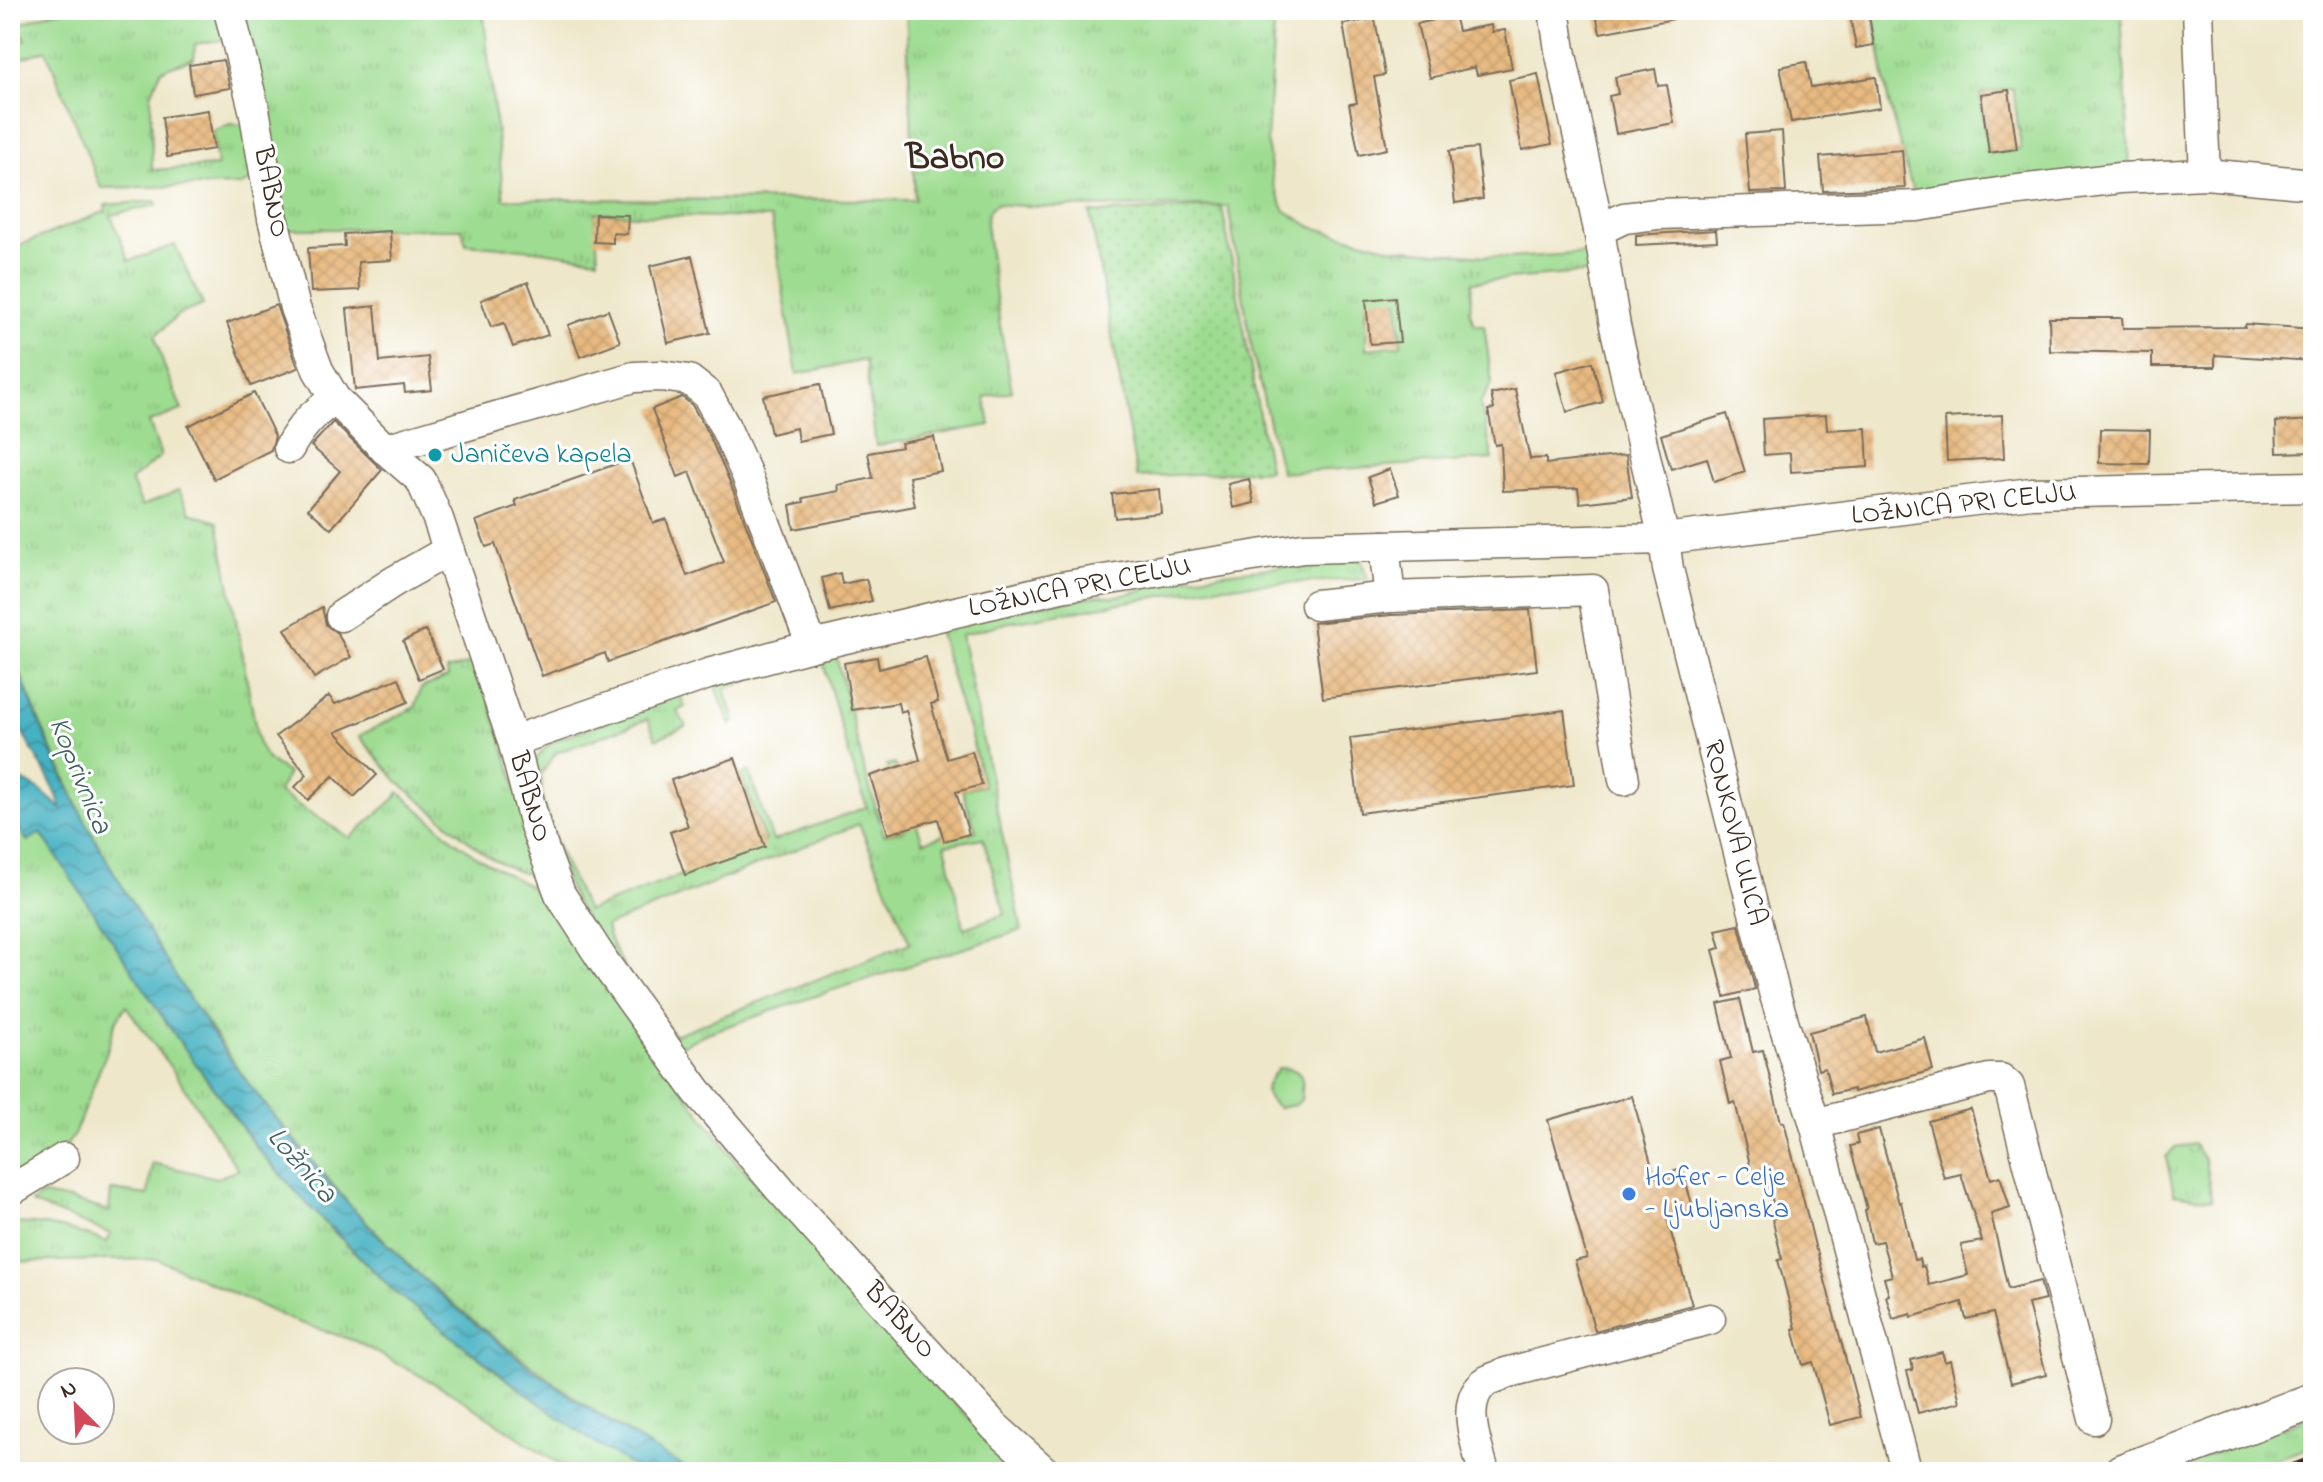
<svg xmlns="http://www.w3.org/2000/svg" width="2323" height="1482" font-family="'Indie Flower',sans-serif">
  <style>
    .grass { fill: url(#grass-tufts); stroke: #6c8358; stroke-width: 2; fill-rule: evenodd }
    .park { fill: url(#park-dots); stroke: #6c8358; stroke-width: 2 }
    .water { fill: url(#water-waves); stroke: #406e70; stroke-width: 2 }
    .building { fill: url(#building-cross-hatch) }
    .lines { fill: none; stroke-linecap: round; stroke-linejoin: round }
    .minor-casing { stroke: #7a6c5a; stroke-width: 33 }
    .major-casing { stroke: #7a6c5a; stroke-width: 39 }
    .minor { stroke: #fff; stroke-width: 30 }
    .major { stroke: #fff; stroke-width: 36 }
    .rail-casing { stroke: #3b2a1e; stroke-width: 9 }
    .rail { stroke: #fff; stroke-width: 6; stroke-dasharray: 18; stroke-linecap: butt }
    .culture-dot { fill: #0f9aa8; stroke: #fff; stroke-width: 3 }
    .shop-dot { fill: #3f7fe0; stroke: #fff; stroke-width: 3 }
    .labels { text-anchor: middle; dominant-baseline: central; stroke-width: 6; stroke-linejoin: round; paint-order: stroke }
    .street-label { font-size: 28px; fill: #3b2a1e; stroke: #fff }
    .culture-label { font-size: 28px; fill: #0d838f; stroke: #fff; text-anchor: start }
    .shop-label { font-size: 28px; fill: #366cbe; stroke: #fff; text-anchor: start }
    .water-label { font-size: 30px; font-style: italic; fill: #3f6060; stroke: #fff }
    .district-label { font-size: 36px; font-weight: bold; fill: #3b2a1e; stroke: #fff }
  </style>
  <defs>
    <pattern id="grass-tufts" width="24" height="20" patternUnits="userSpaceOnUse" patternTransform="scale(2)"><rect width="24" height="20" fill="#9edc91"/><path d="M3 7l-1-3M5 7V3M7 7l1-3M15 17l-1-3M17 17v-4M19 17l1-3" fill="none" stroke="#89bd7d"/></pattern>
    <pattern id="park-dots" width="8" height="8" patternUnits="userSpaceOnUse" patternTransform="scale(2)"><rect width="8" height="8" fill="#9edc91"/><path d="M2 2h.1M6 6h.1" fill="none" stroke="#89bd7d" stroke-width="1.8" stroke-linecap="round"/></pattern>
    <pattern id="water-waves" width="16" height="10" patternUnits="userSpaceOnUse" patternTransform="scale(2)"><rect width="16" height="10" fill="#44b1c2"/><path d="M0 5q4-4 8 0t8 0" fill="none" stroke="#3a909d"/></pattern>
    <pattern id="building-cross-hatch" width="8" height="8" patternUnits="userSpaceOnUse" patternTransform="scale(2)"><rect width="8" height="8" fill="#e8ba81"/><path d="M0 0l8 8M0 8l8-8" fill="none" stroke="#c8a06f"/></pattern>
  </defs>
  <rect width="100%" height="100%" fill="#fff"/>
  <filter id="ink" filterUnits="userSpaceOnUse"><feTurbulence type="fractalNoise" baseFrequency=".0125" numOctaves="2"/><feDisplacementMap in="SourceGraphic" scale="16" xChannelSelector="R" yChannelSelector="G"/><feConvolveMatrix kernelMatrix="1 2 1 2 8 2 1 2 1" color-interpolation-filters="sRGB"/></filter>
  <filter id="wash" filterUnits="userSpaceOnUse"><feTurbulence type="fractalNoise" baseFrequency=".006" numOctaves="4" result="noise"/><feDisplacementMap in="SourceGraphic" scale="32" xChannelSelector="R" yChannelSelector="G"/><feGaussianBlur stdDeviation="1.8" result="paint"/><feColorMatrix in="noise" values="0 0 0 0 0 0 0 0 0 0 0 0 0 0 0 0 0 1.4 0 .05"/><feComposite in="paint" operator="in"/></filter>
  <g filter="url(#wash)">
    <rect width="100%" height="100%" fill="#eee7ca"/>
    <!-- grass -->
    <g class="grass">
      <path d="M 58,10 L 219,10 L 227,39 L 195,44 L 194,58 L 161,70 L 151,95 L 152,170 L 217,166 L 213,131 L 230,124 L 245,125 L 253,180 L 241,185 L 101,188 L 46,50 L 10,62 L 10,47 L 26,40 L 19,24 Z"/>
      <path d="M 290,10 L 483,10 L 504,199 L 915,200 L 906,10 L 1275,10 L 1267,141 L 1273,183 L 1284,210 L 1312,227 L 1391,248 L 1508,258 L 1589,253 L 1593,272 L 1472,282 L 1470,313 L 1475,325 L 1484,325 L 1492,383 L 1480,404 L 1493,459 L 1281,473 L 1253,355 L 1228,206 L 1041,207 L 995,204 L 988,212 L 986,224 L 1000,326 L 1012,391 L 985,397 L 990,425 L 876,446 L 865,360 L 797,374 L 771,218 L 631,215 L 595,212 L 598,259 L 534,250 L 466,244 L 462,229 L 288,229 L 243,18 ZM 1398,301 L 1401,345 L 1366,349 L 1366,302 Z"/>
      <path d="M 1871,10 L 2121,10 L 2130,170 L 1915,200 L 1888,100 L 1876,28 ZM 2013,88 L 2021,149 L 1989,153 L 1980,94 Z"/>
      <path d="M 155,201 L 157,205 L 111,215 L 129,261 L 175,245 L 203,305 L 178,315 L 155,336 L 164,366 L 182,410 L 149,422 L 161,456 L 131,480 L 142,506 L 179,490 L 190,513 L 218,522 L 258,741 C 263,759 272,764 288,773 L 278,792 L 350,838 L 395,798 L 399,792 L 454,840 L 480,859 L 551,898 L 641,1034 L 736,1161 L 798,1226 L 940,1390 L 1027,1472 L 694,1472 L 669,1459 L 571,1395 L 491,1335 L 417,1273 L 349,1204 L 254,1091 L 173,974 L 88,827 L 42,727 L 10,647 L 10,249 L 106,211 L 105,205 Z"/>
      <path d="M 2303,498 L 2313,498 L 2313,658 Z"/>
      <path d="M 1360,557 L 1368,579 L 1220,586 L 1005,623 L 961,635 L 1022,930 L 830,991 L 705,1034 L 675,1049 L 604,950 L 573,897 L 547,830 L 534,794 L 533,772 L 538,757 L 546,747 L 558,739 L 680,694 L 685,707 L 677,711 L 686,726 L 656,739 L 648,719 L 556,753 L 541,774 L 543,804 L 560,853 L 587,911 L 721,860 L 718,847 L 742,837 L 747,847 L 765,841 L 741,775 L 749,772 L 773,841 L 867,807 L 849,755 L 822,659 L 768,673 L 725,689 L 735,722 L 730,724 L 715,684 L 770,664 L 834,647 L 865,772 L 884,835 L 906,829 L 887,766 L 895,764 L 923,842 L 943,835 L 947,839 L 976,831 L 962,790 L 984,786 L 968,725 L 962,712 L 937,626 L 1045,604 L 1101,595 L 1113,597 L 1128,594 L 1173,579 ZM 859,824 L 910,943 L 674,1035 C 652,1009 613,959 606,926 ZM 983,838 L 1005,914 L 964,928 L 945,845 Z"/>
      <path d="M 477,662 L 545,879 L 516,871 L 487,856 L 397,781 L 359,736 L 415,707 L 421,688 L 448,677 L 447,670 Z"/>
      <path d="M 10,811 L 38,832 L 58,855 L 169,1027 L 258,1150 L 329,1227 L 397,1294 L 510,1382 L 586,1437 L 641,1472 L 574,1472 L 557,1463 L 451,1392 L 355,1341 L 289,1319 L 158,1259 L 10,1262 L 10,1224 C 44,1221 75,1231 107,1242 L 111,1234 L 31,1203 L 43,1195 L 70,1200 L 109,1211 L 111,1190 L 148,1195 L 152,1163 L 217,1178 L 238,1170 L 179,1079 L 126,1006 L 115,1023 L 107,1051 L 74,1135 L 64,1149 L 10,1193 Z"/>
      <path d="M 1278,1068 C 1304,1068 1304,1077 1301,1100 L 1295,1105 L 1279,1108 C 1258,1094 1266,1085 1278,1068 Z"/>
      <path d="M 2194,1144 L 2205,1161 L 2212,1200 L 2174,1194 L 2166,1157 L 2175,1147 Z"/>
      <path d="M 2313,1416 L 2313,1446 L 2239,1472 L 2161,1472 Z"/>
    </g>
    <!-- park -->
    <path class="park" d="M 1222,207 L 1269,470 L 1137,477 L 1090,213 Z"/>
    <!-- water -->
    <path class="water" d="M 10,647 C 33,709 58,772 90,830 C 102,853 116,875 129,898 C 169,967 211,1037 261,1100 C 308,1160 359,1219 415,1271 C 498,1348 594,1418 694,1472 L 642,1472 L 595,1443 L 519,1388 L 397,1294 L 307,1204 L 258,1149 L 172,1031 L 41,833 L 27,841 L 10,814 L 10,773 L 40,790 L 62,809 C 51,772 16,734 10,698 C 7,682 10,663 10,647 Z"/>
    <g id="blocks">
      <!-- building -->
      <g class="building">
        <path d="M 1595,10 L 1673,10 L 1674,19 L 1600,33 Z"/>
        <path d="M 1849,10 L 1868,10 L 1874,45 L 1856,48 Z"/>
        <path d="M 1454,15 L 1458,31 L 1491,25 L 1492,32 L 1505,30 L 1512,68 L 1477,75 L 1475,67 L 1430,78 L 1417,24 Z"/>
        <path d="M 1375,19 L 1385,75 L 1374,77 L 1387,149 L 1359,155 L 1349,104 L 1357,103 L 1343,24 Z"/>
        <path d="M 223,60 L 230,88 L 193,94 L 189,65 Z"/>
        <path d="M 1806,62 L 1811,87 L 1876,77 L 1880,108 L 1791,122 L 1780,67 Z"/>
        <path d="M 1655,69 L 1658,86 L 1667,85 L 1674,123 L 1616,134 L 1609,96 L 1618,94 L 1615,77 Z"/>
        <path d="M 1538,74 L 1552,144 L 1522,150 L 1509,80 Z"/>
        <path d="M 2009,90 L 2017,149 L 1989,153 L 1981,94 Z"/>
        <path d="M 208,110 L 214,149 L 167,157 L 162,117 Z"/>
        <path d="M 1782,131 L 1786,192 L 1750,193 L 1745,134 Z"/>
        <path d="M 1477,148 L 1483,199 L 1455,203 L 1449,151 Z"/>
        <path d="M 1902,150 L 1905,188 L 1823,191 L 1820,157 Z"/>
        <path d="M 595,214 L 628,215 L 627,234 L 613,233 L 613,243 L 594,242 Z"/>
        <path d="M 1716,230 L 1717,241 L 1636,245 L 1636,235 Z"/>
        <path d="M 390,231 L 392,260 L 358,262 L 360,290 L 311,292 L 308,248 L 345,246 L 344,234 Z"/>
        <path d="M 692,256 L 710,333 L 668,343 L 650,266 Z"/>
        <path d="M 528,282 L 548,335 L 513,347 L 504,323 L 491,327 L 481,300 Z"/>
        <path d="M 1395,297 L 1400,342 L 1370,344 L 1366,300 Z"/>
        <path d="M 276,305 L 298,368 L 251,386 L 227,323 Z"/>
        <path d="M 375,306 L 380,362 L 428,357 L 432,390 L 405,393 L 404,385 L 355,390 L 347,309 Z"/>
        <path d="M 608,310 L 620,342 L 580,357 L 568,325 Z"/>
        <path d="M 2049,318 L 2122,318 L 2123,328 L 2245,327 L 2246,324 L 2313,329 L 2312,361 L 2215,355 L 2215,367 L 2152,367 L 2152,353 L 2050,351 Z"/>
        <path d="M 1592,362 L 1603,402 L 1567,412 L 1556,372 Z"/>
        <path d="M 820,384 L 831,434 L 798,441 L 796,428 L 771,434 L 763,396 Z"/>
        <path d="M 1515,389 L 1530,459 L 1546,458 L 1546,464 L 1626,455 L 1632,497 L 1580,503 L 1578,488 L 1503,491 L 1501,444 L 1495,445 L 1488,410 L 1494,409 L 1491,394 Z"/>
        <path d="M 254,393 L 275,436 L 271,450 L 214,479 L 188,426 Z"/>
        <path d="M 682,397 L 692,405 L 709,435 L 729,480 L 776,602 L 608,662 L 605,653 L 542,676 L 495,544 L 486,547 L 476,521 L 517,506 L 515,500 L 630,459 L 653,523 L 666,519 L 687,576 L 724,562 L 690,472 L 678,477 L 652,409 Z"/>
        <path d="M 1727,414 L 1745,472 L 1714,482 L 1707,458 L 1671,469 L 1661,435 Z"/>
        <path d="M 1826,415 L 1827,430 L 1866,428 L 1868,467 L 1791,472 L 1790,453 L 1764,455 L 1762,419 Z"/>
        <path d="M 2002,415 L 2004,458 L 1947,461 L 1945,418 Z"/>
        <path d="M 2313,420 L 2313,452 L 2277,453 L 2276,422 Z"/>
        <path d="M 333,422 L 382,470 L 331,529 L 308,509 L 340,471 L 311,446 Z"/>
        <path d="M 2100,429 L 2150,430 L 2149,464 L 2099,463 Z"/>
        <path d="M 934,437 L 941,471 L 909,477 L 915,506 L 794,529 L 790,505 L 804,502 L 803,498 L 839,491 L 838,485 L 873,478 L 868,453 L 902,447 L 901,443 Z"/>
        <path d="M 1390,469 L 1399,495 L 1376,502 L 1368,477 Z"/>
        <path d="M 1249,479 L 1254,503 L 1233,508 L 1228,484 Z"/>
        <path d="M 1159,489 L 1161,513 L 1115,518 L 1112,494 Z"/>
        <path d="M 840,573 L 842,584 L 866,579 L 872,601 L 830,611 L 822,578 Z"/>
        <path d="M 322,607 L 326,625 L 337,633 L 351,657 L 314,678 L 285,629 Z"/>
        <path d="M 1530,610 L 1537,670 L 1323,698 L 1313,623 L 1391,615 Z"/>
        <path d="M 426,630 L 443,669 L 419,679 L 403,641 Z"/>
        <path d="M 877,657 L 879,669 L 926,657 L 938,702 L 931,704 L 947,759 L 972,751 L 982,785 L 956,792 L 969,834 L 944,841 L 938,819 L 888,834 L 870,776 L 920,760 L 906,710 L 900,712 L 898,703 L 852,710 L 844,663 Z"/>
        <path d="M 399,678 L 408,702 L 336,732 L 377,775 L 354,797 L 333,776 L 308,800 L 295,787 L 307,775 L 276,736 L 329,696 L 335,704 Z"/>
        <path d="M 1564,710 L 1574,785 L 1360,813 L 1350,738 Z"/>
        <path d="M 735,758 L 765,847 L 685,875 L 670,832 L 688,826 L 671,780 Z"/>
        <path d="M 1739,925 L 1755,989 L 1725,997 L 1713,950 L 1721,948 L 1716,930 Z"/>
        <path d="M 1740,999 L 1753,1052 L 1763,1050 L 1781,1122 L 1784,1122 L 1816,1250 L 1817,1250 L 1861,1417 L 1830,1425 L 1813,1362 L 1803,1365 L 1793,1329 L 1796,1328 L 1778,1260 L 1782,1259 L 1772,1218 L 1777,1217 L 1764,1170 L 1752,1173 L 1735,1102 L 1730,1104 L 1720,1061 L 1731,1058 L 1718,1004 Z"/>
        <path d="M 1867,1017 L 1875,1052 L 1925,1038 L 1933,1070 L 1854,1092 L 1853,1089 L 1832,1094 L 1825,1068 L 1818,1070 L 1809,1032 Z"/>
        <path d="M 1632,1096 L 1655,1177 L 1682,1169 L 1694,1211 L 1667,1219 L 1692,1305 L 1595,1331 L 1575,1261 L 1587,1258 L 1548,1120 Z"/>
        <path d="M 1971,1109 L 1991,1179 L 2000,1176 L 2010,1208 L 1991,1214 L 2008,1289 L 2040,1281 L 2045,1300 L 2028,1304 L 2046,1374 L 2011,1383 L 1993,1313 L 1966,1319 L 1962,1302 L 1912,1317 L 1911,1314 L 1893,1319 L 1886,1296 L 1889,1295 L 1884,1278 L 1892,1276 L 1882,1241 L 1872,1243 L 1865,1210 L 1867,1209 L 1850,1146 L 1858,1144 L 1856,1135 L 1879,1129 L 1899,1203 L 1901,1202 L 1914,1260 L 1919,1259 L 1921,1267 L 1924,1266 L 1929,1285 L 1968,1275 L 1961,1245 L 1982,1241 L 1961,1174 L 1944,1178 L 1928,1121 Z"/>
        <path d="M 1942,1352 L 1945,1362 L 1950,1360 L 1960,1402 L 1918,1413 L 1907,1371 L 1913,1370 L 1911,1360 Z"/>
      </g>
    </g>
  </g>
  <g filter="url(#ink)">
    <use href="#blocks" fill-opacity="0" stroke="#7a6c5a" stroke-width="2"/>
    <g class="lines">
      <defs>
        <g id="minor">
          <path d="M 229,10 L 254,109 L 273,219 L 295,308 L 318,370 L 335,399 L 385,449 L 421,480 L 438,519 L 513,741 L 536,829 L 560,894 L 604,962 L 697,1091 L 780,1189 L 995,1427 L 1045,1472"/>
          <path d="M 1554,10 L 1560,50 L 1599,230"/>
          <path d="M 2198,10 L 2205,174"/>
          <path d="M 289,448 C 301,426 314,412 335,399"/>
          <path d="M 385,449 L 634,377 L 661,376 L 689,380 L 707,394 L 725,427 L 746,473 L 812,646"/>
          <path d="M 1384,546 L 1390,597 L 1593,590 L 1624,780"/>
          <path d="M 1316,605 L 1390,597"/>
          <path d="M 341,616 L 393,582 L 449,550"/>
          <path d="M 513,741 L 708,674 L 812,646 L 1061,587 L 1303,548 L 1664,539 L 2031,493 L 2313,487"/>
          <path d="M 1815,1124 L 1989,1079 L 2001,1079 L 2009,1086 L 2094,1419"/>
          <path d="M 10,1191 L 64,1158"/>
          <path d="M 1905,1466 L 1815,1124 L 1774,992 L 1668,569 L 1664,539 L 1615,326 L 1599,230 L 1624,218 L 1657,214 L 1918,206 L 2011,191 L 2120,178 L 2205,174 L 2313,184"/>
          <path d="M 1484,1472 C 1477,1446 1458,1399 1487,1381 C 1493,1378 1500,1376 1506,1373 L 1710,1319"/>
        </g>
        <path id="major" d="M 2122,1472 L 2313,1401"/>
      </defs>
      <!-- minor casing -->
      <use href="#minor" class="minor-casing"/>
      <!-- major casing -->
      <use href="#major" class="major-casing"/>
      <!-- minor -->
      <use href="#minor" class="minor"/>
      <!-- major -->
      <use href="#major" class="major"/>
      <defs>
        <path id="rail" d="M 2281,1472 L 2313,1460"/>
      </defs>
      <!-- rail casing -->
      <use href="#rail" class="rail-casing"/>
      <!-- rail -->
      <use href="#rail" class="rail"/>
    </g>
  </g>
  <!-- markers -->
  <circle class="culture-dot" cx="435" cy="455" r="8"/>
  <circle class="shop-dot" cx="1629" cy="1194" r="8"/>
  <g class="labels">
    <!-- street labels -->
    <g class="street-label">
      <text transform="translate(270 192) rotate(79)">BABNO</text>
      <text transform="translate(1964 505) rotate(-6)">LOŽNICA PRI CELJU</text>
      <text transform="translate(1080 588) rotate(-11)">LOŽNICA PRI CELJU</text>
      <text transform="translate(529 797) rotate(74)">BABNO</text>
      <text transform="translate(1734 833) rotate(76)">RONKOVA ULICA</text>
      <text transform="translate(899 1321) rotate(48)">BABNO</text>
    </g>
    <!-- culture labels -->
    <g class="culture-label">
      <text x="451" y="455">Janičeva kapela</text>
    </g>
    <!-- shop labels -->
    <g class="shop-label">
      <text x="1645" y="1178">Hofer - Celje<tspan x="1645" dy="32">- Ljubljanska</tspan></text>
    </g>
    <!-- water labels -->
    <g class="water-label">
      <text transform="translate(79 776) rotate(68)">Koprivnica</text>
      <text transform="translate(301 1166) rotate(49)">Ložnica</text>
    </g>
    <!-- district labels -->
    <g class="district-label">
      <text x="955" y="159">Babno</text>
    </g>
  </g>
  <!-- margin -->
  <rect width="2323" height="1482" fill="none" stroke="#fff" stroke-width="40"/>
  <!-- north arrow -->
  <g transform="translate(76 1406) rotate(336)"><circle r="38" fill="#ffffff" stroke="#b1aaa5" stroke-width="2"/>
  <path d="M0-6L14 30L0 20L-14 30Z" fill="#d1495b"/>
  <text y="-12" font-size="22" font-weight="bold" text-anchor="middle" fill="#3b2a1e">N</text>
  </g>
</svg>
